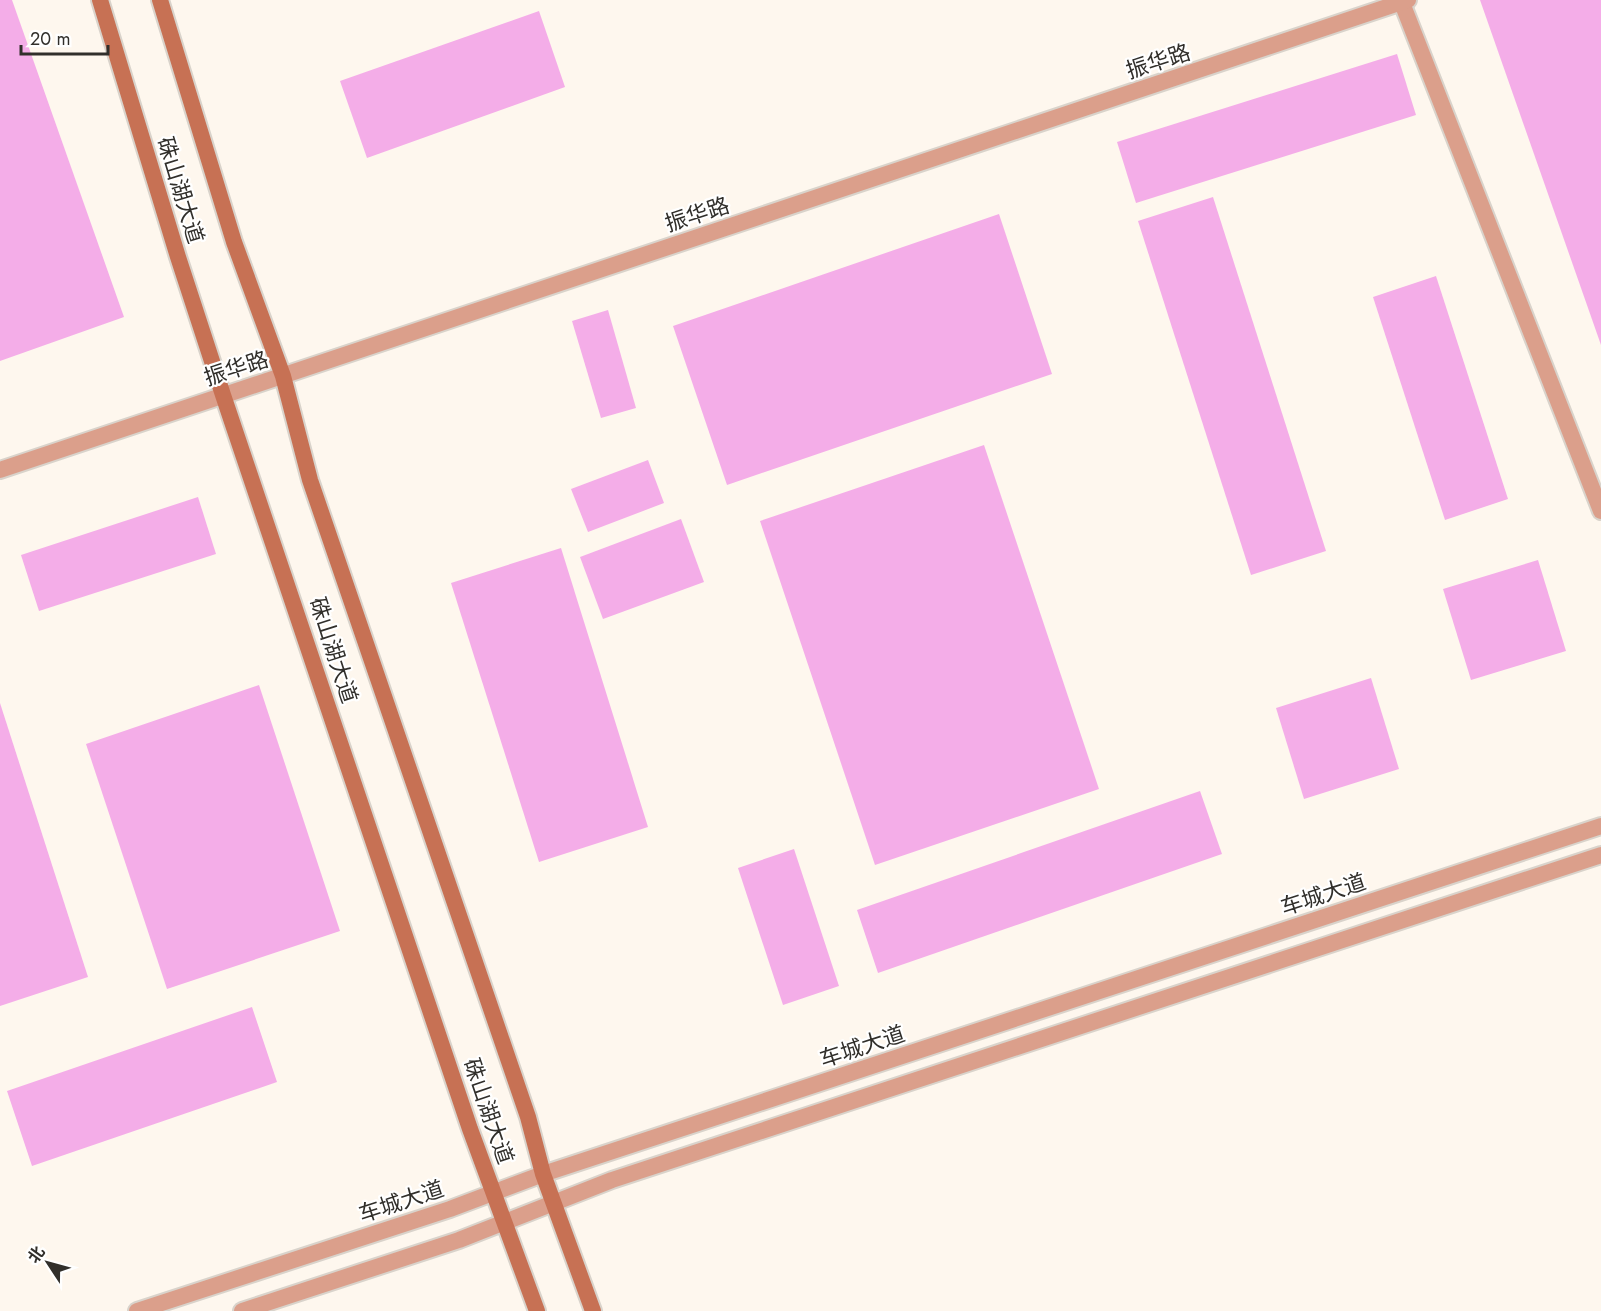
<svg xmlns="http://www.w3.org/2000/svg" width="1601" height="1311" font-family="Jost,'Noto Sans SC',sans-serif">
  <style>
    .building { fill: #f4ade8 }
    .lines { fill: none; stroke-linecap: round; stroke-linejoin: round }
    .minor-casing { stroke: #d9d3cb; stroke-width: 20 }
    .tertiary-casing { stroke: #d9d3cb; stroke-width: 20 }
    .secondary-casing { stroke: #d9d3cb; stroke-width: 20 }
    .minor { stroke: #db9f8b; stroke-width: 16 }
    .tertiary { stroke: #db9f8b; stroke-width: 16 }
    .secondary { stroke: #c77154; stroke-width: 16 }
    .labels { text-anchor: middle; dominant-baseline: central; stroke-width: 4.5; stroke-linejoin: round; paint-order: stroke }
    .street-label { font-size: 22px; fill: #312f2b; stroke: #fff }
  </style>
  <rect width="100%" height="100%" fill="#fef7ee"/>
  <!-- building -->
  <g class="building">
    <path d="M 0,0 L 12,0 L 124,317 L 0,361 Z"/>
    <path d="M 1480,0 L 1601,0 L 1601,345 Z"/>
    <path d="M 539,11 L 565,87 L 367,158 L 340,81 Z"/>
    <path d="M 1397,54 L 1416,115 L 1136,203 L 1117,142 Z"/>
    <path d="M 1213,197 L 1326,551 L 1251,575 L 1138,221 Z"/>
    <path d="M 999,214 L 1052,374 L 727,485 L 673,326 Z"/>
    <path d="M 1436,276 L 1508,499 L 1445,520 L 1373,297 Z"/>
    <path d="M 608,310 L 636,408 L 601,418 L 572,321 Z"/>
    <path d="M 984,445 L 1099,789 L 875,865 L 760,521 Z"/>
    <path d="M 648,460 L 664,503 L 588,532 L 571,489 Z"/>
    <path d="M 198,497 L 216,554 L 39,611 L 21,555 Z"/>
    <path d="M 681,519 L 704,582 L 603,619 L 580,557 Z"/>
    <path d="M 561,548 L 648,827 L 539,862 L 451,583 Z"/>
    <path d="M 1538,560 L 1566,651 L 1471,680 L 1443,589 Z"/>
    <path d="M 1371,678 L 1399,769 L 1304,799 L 1276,708 Z"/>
    <path d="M 259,685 L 340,931 L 167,989 L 86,744 Z"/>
    <path d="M 0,703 L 88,977 L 0,1006 Z"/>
    <path d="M 1200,791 L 1222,854 L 878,973 L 857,910 Z"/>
    <path d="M 794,849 L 839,986 L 783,1005 L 738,868 Z"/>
    <path d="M 252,1007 L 277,1082 L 32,1166 L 7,1091 Z"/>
  </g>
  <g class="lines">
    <defs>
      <g id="minor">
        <path d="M 1402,3 L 1601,511"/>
        <path d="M 0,470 L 1408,0"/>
      </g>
      <g id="tertiary">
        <path d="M 137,1311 L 450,1209 L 543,1174 L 1601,826"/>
        <path d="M 242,1311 L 459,1240 L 612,1180 L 1601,855"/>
      </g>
      <g id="secondary">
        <path d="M 100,0 L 178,257 L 223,395 L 470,1129 L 537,1311"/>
        <path d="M 160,0 L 234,242 L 283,376 L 310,480 L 528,1117 L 543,1174 L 593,1311"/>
      </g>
    </defs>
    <!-- minor casing -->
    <use href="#minor" class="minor-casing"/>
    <!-- tertiary casing -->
    <use href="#tertiary" class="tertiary-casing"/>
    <!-- secondary casing -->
    <use href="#secondary" class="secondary-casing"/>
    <!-- minor -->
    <use href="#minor" class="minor"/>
    <!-- tertiary -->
    <use href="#tertiary" class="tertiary"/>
    <!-- secondary -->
    <use href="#secondary" class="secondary"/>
  </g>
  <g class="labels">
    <!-- street labels -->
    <g class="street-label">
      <text transform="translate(1158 61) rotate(-18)">振华路</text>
      <text transform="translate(181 190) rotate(73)">硃山湖大道</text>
      <text transform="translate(697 214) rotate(-18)">振华路</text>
      <text transform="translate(236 368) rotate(-18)">振华路</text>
      <text transform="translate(334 650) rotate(72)">硃山湖大道</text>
      <text transform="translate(1323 894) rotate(-18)">车城大道</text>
      <text transform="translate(862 1046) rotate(-18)">车城大道</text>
      <text transform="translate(489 1111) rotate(71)">硃山湖大道</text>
      <text transform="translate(401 1201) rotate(-18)">车城大道</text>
    </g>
  </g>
  <!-- north arrow -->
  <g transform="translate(48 1263) rotate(306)" stroke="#ffffff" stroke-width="4.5" paint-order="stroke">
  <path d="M0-4.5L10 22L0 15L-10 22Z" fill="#312f2b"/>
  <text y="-9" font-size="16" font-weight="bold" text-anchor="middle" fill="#312f2b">北</text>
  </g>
  <!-- scale -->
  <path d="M21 45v9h87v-9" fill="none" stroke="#312f2b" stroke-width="3"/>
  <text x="30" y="45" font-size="18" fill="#312f2b" stroke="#ffffff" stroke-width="4.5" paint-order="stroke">20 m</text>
</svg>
